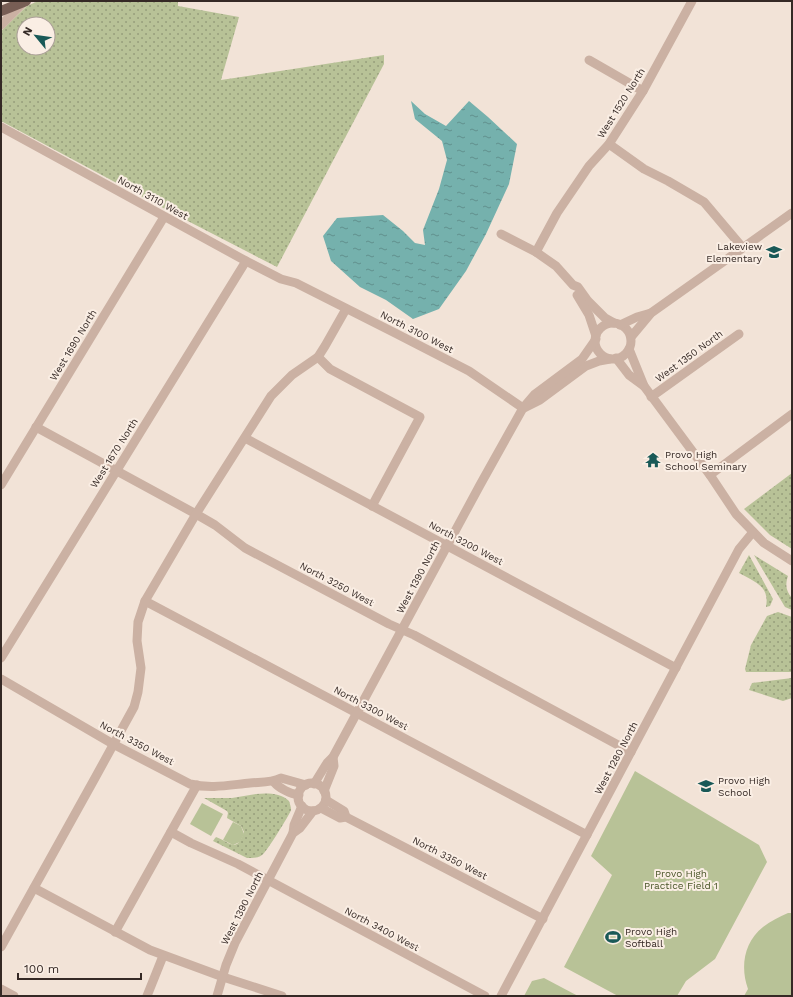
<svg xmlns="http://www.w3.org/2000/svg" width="793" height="997" font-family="'Work Sans',sans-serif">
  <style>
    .grass { fill: url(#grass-dots); fill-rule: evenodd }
    .park { fill: #b8c297 }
    .water { fill: url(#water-ripples) }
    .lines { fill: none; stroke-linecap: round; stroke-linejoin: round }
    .minor { stroke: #cbb1a3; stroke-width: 9 }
    .major { stroke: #785e55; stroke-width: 10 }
    .labels { text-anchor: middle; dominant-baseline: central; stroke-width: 4; stroke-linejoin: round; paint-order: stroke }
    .street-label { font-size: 10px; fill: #352925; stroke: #faeee4 }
    .poi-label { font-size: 10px; fill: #352925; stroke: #faeee4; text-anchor: start }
    .park-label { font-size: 10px; fill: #495528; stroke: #faeee4 }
  </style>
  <defs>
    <pattern id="grass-dots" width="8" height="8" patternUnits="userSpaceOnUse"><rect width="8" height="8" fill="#b8c297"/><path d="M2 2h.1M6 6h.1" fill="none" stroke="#969e7b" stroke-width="1.8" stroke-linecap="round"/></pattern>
    <pattern id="water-ripples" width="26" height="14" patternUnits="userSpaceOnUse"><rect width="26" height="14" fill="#75b1ad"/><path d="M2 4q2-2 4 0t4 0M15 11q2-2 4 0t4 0" fill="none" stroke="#61908d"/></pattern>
  </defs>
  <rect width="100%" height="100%" fill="#f2e3d7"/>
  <!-- grass -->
  <g class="grass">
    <path d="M 38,1 L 178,1 L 178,6 L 239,17 L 221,80 L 384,55 L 384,64 L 277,267 L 182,218 L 1,121 L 1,31 L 27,6 ZM 24,24 L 48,24 L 48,48 L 24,48 Z"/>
    <path d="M 792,473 L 792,549 L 770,535 L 744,509 Z"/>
    <path d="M 749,555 L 773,599 L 770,606 L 766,607 C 770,586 755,582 739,573 Z"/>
    <path d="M 754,555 L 788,576 C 785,585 786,591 792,598 L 792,610 L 785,607 Z"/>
    <path d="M 778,612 L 792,617 L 792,672 L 746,672 L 745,669 L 751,645 L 767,616 Z"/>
    <path d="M 792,678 L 792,698 L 783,701 L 749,690 L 752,683 Z"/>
    <path d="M 256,794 C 267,793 281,793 289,801 C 290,804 291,807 291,810 C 290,814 266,853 262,855 C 258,858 253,858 247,858 L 213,841 L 216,837 C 231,843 237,853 244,832 L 241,826 L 227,818 L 228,813 L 227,811 L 204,798 L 232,798 Z"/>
  </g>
  <!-- park -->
  <g class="park">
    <path d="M 635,771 L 759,845 L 767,862 L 715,959 L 686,981 L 677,996 L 618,996 L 564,967 L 612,875 L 591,856 Z"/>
    <path d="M 202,803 L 223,814 L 211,836 L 190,824 Z"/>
    <path d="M 233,822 L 241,826 L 244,834 L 240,842 L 233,845 L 223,840 Z"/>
    <path d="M 788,913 L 792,913 L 792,996 L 744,996 L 748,989 C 740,967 744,942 763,927 C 771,921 779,917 788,913 Z"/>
    <path d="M 544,978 L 578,996 L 524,996 L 532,981 Z"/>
  </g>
  <!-- water -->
  <path class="water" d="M 411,101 L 425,114 L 446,126 L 469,101 L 488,117 L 517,144 L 509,184 L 486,234 L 466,271 L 439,309 L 413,319 L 386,300 L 360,287 L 331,261 L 323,236 L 337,218 L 383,215 L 403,231 L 415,243 L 425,245 L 423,230 L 439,189 L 447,160 L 442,141 L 415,119 Z"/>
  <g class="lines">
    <!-- minor -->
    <g class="minor">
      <path d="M 1,25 L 22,4"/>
      <path d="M 589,60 L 643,91"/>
      <path d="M 1,127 L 246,261 L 281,279 L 296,283 L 397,334 L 469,371 L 523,408"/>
      <path d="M 609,144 L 644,169 L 668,181 L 704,202 L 742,247"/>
      <path d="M 501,234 L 536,252 L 556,266 L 573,285 L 578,287 L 588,301 L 605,318 L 614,323"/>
      <path d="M 536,252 L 557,213 L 589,166 L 609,144 L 643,91 L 692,1"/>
      <path d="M 577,295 L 589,315 L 596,336"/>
      <circle cx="613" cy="341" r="18"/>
      <path d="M 620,325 L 637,317 L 651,313"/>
      <path d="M 631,337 L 651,313 L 792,213"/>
      <path d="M 629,349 L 644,386 L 710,475 L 736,514 L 764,543 L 792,561"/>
      <path d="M 318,357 L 330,369 L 420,417 L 372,506"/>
      <path d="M 616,358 L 629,375 L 644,386"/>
      <path d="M 651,397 L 739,334"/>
      <path d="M 524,408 L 540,400 L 586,366 L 599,361 L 610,359"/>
      <path d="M 36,427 L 196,514 L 215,525 L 245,548 L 389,624 L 414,635 L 631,752"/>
      <path d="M 245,438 L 676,668"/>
      <path d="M 710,475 L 792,414"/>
      <path d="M 1,485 L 164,217"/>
      <path d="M 145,601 L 587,835"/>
      <path d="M 1,658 L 246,261"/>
      <path d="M 1,679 L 113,744 L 190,784 C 211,789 229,785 250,783 C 261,782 271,783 281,778 L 306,785"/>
      <path d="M 274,782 C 279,788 290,794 299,795"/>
      <circle cx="312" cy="797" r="14"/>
      <path d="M 314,784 L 327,763 L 333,757 L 480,485 L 523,408 L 535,394 L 582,359 L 596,339"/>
      <path d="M 324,791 L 334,766 L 333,757"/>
      <path d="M 326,800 L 344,811 L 346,817"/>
      <path d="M 321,808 L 340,818 L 346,817 L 543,919"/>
      <path d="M 171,832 L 191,843 L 238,864 L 485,996"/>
      <path d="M 293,833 L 294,825 L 302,806"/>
      <path d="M 34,888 L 150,950 L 223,977 L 282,996"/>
      <path d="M 115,932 L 197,785"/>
      <path d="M 1,947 L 95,778 L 134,707 L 138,692 L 141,668 L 137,641 L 138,622 L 145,601 L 196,514 L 271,396 L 292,375 L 318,357 L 325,346 L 346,309"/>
      <path d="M 1,989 L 14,996"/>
      <path d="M 147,996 L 163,956"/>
      <path d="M 217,996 L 226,965 L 235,943 L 293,833 L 300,828 L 313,811"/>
      <path d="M 501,996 L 739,549 L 753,532"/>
    </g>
    <!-- major -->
    <path class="major" d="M 1,11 L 26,1"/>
  </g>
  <!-- icons -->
  <defs>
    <symbol id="school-bare" viewBox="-9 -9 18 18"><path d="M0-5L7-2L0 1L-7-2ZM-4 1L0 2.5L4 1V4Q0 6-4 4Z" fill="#195957" stroke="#faeee4" stroke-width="2.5" paint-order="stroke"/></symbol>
    <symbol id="temple-bare" viewBox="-9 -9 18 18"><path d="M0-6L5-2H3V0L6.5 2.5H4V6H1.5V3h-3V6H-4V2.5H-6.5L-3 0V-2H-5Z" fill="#195957" stroke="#faeee4" stroke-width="2.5" paint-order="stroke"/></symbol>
    <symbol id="stadium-bare" viewBox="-9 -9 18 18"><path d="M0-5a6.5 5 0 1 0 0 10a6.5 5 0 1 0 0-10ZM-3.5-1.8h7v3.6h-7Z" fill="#195957" stroke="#faeee4" stroke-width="2.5" paint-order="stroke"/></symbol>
  </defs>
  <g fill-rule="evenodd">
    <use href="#school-bare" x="763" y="241" width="22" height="22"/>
    <use href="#temple-bare" x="642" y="449" width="22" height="22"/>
    <use href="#school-bare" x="695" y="775" width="22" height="22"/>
    <use href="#stadium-bare" x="602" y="926" width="22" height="22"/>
  </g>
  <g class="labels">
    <!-- street labels -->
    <g class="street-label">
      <text transform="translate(621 103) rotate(-58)">West 1520 North</text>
      <text transform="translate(153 198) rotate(29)">North 3110 West</text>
      <text transform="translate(417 332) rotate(27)">North 3100 West</text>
      <text transform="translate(73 345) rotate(-59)">West 1690 North</text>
      <text transform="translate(689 356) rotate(-36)">West 1350 North</text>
      <text transform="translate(114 453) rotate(-58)">West 1670 North</text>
      <text transform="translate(466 543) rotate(28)">North 3200 West</text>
      <text transform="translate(418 577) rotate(-62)">West 1390 North</text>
      <text transform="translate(337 584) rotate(28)">North 3250 West</text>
      <text transform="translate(371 708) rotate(28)">North 3300 West</text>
      <text transform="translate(137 743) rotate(28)">North 3350 West</text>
      <text transform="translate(616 758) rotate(-62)">West 1280 North</text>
      <text transform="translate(450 858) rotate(27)">North 3350 West</text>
      <text transform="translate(242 908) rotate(-63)">West 1390 North</text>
      <text transform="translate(382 929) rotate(28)">North 3400 West</text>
    </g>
    <!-- poi labels -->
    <g class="poi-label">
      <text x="762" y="246" text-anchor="end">Lakeview<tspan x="762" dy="12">Elementary</tspan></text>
      <text x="665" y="454">Provo High<tspan x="665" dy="12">School Seminary</tspan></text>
      <text x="718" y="780">Provo High<tspan x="718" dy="12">School</tspan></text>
      <text x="625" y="931">Provo High<tspan x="625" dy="12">Softball</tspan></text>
    </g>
    <!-- park labels -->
    <g class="park-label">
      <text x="681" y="873">Provo High<tspan x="681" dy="12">Practice Field 1</tspan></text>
    </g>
  </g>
  <!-- border -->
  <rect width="793" height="997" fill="none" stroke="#352925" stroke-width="4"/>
  <!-- north arrow -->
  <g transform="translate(36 36) rotate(299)"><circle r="19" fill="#faeee4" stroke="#ab9f98"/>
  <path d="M0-3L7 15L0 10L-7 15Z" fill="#195957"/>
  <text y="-6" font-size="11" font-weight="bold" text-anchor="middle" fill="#352925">N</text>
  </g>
  <!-- scale -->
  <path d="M18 973v6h123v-6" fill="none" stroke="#352925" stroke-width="2"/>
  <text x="24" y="973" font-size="12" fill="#352925" stroke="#faeee4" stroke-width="3" paint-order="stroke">100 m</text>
</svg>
